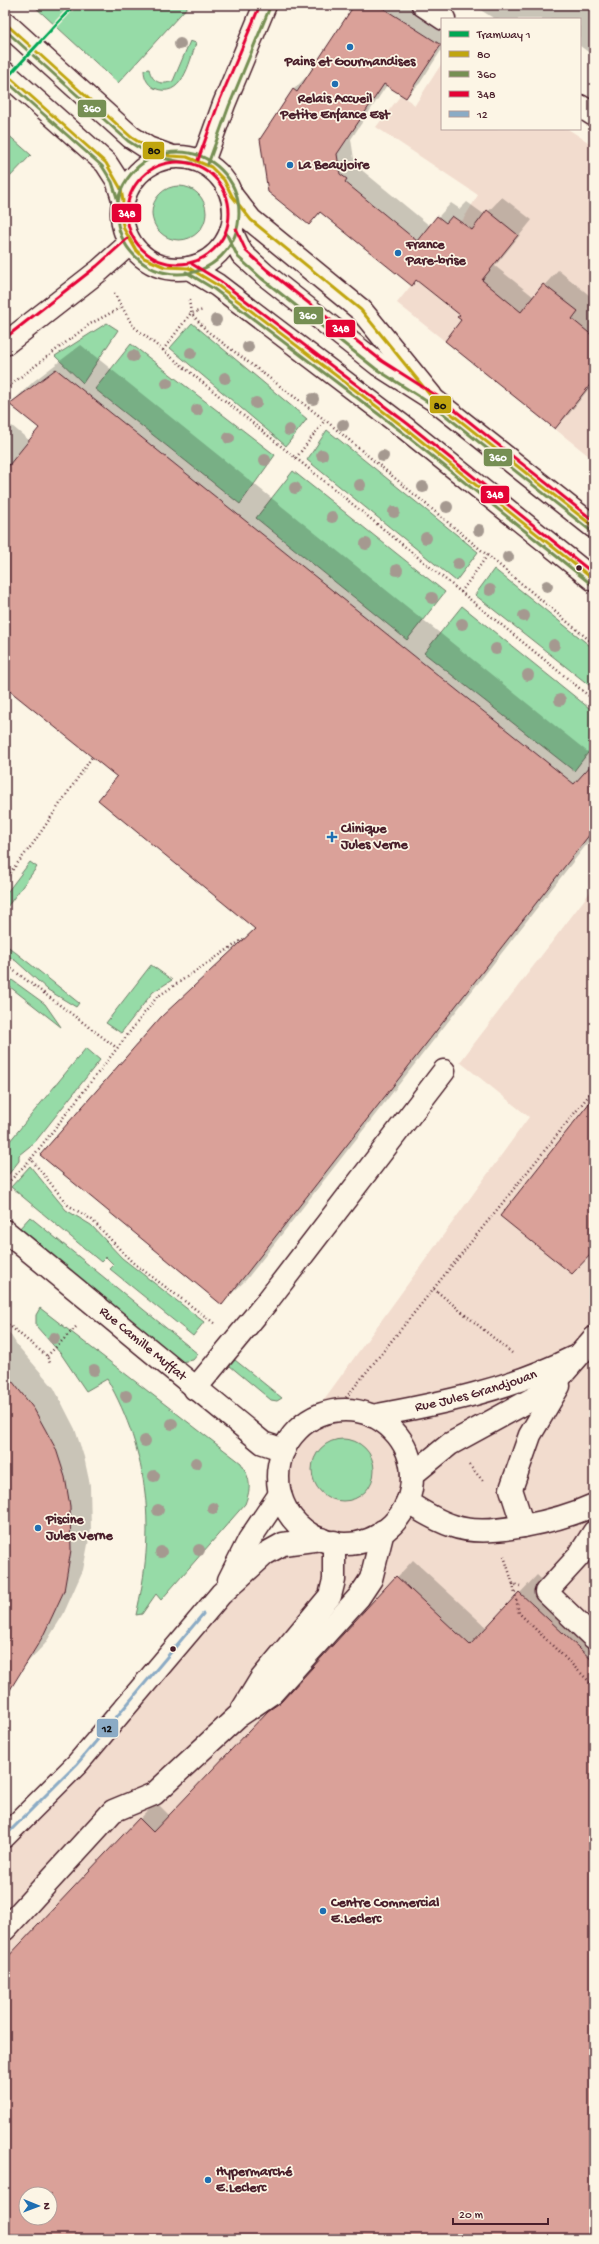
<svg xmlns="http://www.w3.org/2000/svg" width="599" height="2244" font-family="'Gochi Hand',sans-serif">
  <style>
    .built { fill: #f2dcce; fill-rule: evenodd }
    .green { fill: #96dba7; stroke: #707d69 }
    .shadow { fill: #0003; fill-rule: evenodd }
    .building { fill: #daa199; stroke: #4a1f2b; fill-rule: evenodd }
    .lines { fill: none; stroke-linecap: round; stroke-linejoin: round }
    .minor-casing { stroke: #4a1f2b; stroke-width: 25 }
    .major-casing { stroke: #4a1f2b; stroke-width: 25 }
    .path { stroke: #4a1f2b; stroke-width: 2.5; stroke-dasharray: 1 3; stroke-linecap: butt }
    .minor { stroke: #fcf5e5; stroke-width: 22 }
    .major { stroke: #fcf5e5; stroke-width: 22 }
    .bus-1-casing { stroke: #fcf5e5; stroke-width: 6 }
    .bus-2-casing { stroke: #fcf5e5; stroke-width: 6 }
    .bus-3-casing { stroke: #fcf5e5; stroke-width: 6 }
    .bus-4-casing { stroke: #fcf5e5; stroke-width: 6 }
    .bus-1 { stroke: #c0a50f; stroke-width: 3 }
    .bus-2 { stroke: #768f53; stroke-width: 3 }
    .bus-3 { stroke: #e40134; stroke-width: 3 }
    .bus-4 { stroke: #8babc5; stroke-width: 3 }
    .tram-1-casing { stroke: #fcf5e5; stroke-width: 6 }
    .tram-1 { stroke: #00a754; stroke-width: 3 }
    .tree { fill: #a59990 }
    .poi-dot { fill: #1f6fb2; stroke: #fcf5e5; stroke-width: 1.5 }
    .bus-dot { fill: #4a1f2b; stroke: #fcf5e5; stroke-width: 1.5 }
    .labels { text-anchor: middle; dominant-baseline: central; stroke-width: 3.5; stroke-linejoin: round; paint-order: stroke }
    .poi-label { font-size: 14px; font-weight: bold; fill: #4a1f2b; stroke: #fcf5e5; text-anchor: start }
    .street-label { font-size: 14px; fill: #4a1f2b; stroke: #fcf5e5 }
    .line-badge { stroke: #fcf5e5; stroke-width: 1.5 }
    .badge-label { font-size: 11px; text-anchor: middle; font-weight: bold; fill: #fff }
    .pale-badge-label { font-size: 11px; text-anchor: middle; font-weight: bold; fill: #111 }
  </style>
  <rect width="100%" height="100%" fill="#fcf5e5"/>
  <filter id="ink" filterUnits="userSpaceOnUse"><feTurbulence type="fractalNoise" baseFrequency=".025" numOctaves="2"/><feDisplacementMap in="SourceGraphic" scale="8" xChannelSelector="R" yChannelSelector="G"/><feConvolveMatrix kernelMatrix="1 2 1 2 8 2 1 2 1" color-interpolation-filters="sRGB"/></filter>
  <g filter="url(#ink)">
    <!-- built -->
    <g class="built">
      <path d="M 442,63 L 442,129 L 568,129 L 594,146 L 594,460 L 397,303 L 461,223 L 478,195 L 376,127 L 401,95 L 415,105 Z"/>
      <path d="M 594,887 L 594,2239 L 5,2239 L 5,1843 L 300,1526 L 285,1506 L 278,1481 L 279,1468 L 288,1441 L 297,1429 L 309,1420 L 529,1117 L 460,1062 ZM 26,2194 L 50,2194 L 50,2218 L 26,2218 Z"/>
    </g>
    <!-- green -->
    <g class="green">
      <path d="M 33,5 L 189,5 L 118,83 Z"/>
      <path d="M 190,41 L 196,43 C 189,63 182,100 154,88 C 147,84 144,77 144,70 L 149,69 C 152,82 161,86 173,81 Z"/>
      <path d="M 5,132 L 31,155 L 5,182 Z"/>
      <circle cx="179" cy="213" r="27"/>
      <path d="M 107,323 L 118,330 L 83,383 L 55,356 Z"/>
      <path d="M 192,323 L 307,419 L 286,446 L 170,348 Z"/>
      <path d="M 131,344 L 275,455 L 240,504 L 95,389 Z"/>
      <path d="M 327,430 L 478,552 L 456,581 L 307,460 Z"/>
      <path d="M 293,471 L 445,592 L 407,640 L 256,518 Z"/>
      <path d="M 494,569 L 594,649 L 594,689 L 475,595 Z"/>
      <path d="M 462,606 L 594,712 L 594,745 L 574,771 L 424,653 Z"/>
      <path d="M 30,862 L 37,867 L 7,907 L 5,905 L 5,895 Z"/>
      <path d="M 5,944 L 79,1003 L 76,1007 L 48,990 L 16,961 L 5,954 Z"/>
      <path d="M 151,965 L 172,980 L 153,992 L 121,1033 L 106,1023 Z"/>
      <path d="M 5,975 L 45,1004 L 61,1027 L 5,983 Z"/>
      <path d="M 86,1048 L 100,1060 L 35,1142 L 19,1155 L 19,1161 L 5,1179 L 5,1147 Z"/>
      <path d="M 30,1166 L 66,1210 L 91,1225 L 122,1258 L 204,1322 L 193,1336 L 110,1269 L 114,1265 L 106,1257 L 101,1262 L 11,1187 Z"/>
      <path d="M 30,1217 L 198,1354 L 193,1360 L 180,1362 L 18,1230 Z"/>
      <path d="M 40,1308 L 241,1463 C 250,1479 252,1486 245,1504 L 161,1600 L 156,1594 L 142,1614 L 136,1615 C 156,1532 150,1454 107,1379 L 86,1391 L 61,1354 L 36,1326 L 36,1315 Z"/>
      <path d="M 235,1360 L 282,1398 L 277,1401 L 271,1400 L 230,1366 Z"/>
      <circle cx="343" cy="1470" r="31"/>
    </g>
    <!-- shadow -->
    <g class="shadow">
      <path d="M 356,5 L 414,5 L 442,23 L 442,49 L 420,83 L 406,97 L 387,85 L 351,139 L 354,159 L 360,165 L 358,167 L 430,226 L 451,203 L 460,209 L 467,202 L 485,215 L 502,197 L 532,220 L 495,266 L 534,297 L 558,270 L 594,299 L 594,382 L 569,414 L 555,428 L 462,320 L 461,315 L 417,279 L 412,285 L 321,212 L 309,224 L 261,139 L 294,89 L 308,75 Z"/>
      <path d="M 482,5 L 594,5 L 594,56 L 580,46 L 580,19 L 495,19 L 479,9 Z"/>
      <path d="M 81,345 L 594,757 L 594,835 L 246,1280 L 222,1303 L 162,1018 L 255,928 L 118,776 L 5,686 L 5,431 L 12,426 L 30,441 L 40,428 L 10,404 L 34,381 Z"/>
      <path d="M 5,1326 L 17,1345 L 54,1388 L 75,1429 L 84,1457 L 90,1485 L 91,1529 L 83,1570 L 63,1615 L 45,1644 L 14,1676 L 5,1720 Z"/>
      <path d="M 413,1560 L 487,1628 L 537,1575 L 594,1630 L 594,2239 L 5,2239 L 5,1962 L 156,1802 L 170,1816 L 269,1712 L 295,1688 ZM 26,2194 L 50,2194 L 50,2218 L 26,2218 Z"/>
    </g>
    <!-- building -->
    <g class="building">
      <path d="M 364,5 L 378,5 L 441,45 L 406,98 L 384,84 L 337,154 L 340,174 L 347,179 L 345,182 L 417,241 L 437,216 L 446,223 L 452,216 L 472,230 L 487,210 L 518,235 L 482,280 L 521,312 L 543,284 L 578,311 L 572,319 L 594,337 L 594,380 L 555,429 L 445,341 L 461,320 L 457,317 L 460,315 L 416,280 L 412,286 L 320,212 L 309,225 L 268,192 L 260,139 L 293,89 L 297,92 L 353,7 Z"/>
      <path d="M 56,369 L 574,784 L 594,762 L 594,829 L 222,1305 L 40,1155 L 161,1017 L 255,929 L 98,800 L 117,777 L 5,687 L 5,470 L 39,428 L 9,404 Z"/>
      <path d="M 594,1097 L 594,1251 L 572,1274 L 500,1216 Z"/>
      <path d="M 5,1372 L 34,1409 L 56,1449 L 65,1477 L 70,1506 L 71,1550 L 64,1591 L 43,1636 L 5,1698 Z"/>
      <path d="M 396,1576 L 470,1645 L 519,1592 L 594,1662 L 594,2239 L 5,2239 L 5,1960 L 139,1818 L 153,1832 L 268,1711 L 281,1702 ZM 26,2194 L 50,2194 L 50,2218 L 26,2218 Z"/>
    </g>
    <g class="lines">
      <defs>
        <g id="minor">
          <path d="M 423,5 L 444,19"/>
          <path d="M 580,106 L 594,115"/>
          <path d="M 203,162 L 224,104 L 265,5"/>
          <path d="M 232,196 L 251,220 L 361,310 L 431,396"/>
          <path d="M 5,344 L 100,270 L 130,243"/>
          <path id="s1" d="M 5,1231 L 263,1443 L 284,1450"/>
          <path d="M 195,1389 L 266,1303 L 444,1071"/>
          <circle cx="345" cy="1477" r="67"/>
          <path id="s2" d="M 372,1416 C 440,1404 510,1389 572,1358"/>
          <path d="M 412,1475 L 450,1444 L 536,1397 L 554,1384 L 594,1338"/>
          <path d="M 407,1502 C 421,1511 437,1521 453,1526 C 487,1539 561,1520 594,1505"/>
          <path d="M 523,1526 L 511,1489 L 530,1435 L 559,1386"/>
          <path d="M 594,1532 L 578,1557 L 546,1592 L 594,1638"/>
          <path d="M 229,1580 L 249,1540 L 280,1494"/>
          <path d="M 242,1710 L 261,1679 L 330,1596 L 334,1580 L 334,1542"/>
          <path d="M 5,1836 L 77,1764 L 221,1594 L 265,1554 L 283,1544 L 321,1539"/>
          <path d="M 5,1929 L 113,1811 L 154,1794 L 237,1717 L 272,1693 L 359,1597 L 371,1579 L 383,1531"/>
        </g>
        <g id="major">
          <path d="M 5,23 L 131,137 L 148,148 L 170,156"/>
          <path d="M 5,73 L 106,163 L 117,180 L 123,199"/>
          <circle cx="178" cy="213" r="56"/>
          <path d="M 231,231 L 242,254 L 264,274 L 379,365 L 434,400 L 594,527"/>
          <path d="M 189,268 L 217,285 L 405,428 L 594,580"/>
        </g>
      </defs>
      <!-- minor casing -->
      <use href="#minor" class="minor-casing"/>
      <!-- major casing -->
      <use href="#major" class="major-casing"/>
      <!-- path -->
      <g class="path">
        <path d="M 114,293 L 133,326 L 594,700"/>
        <path d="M 189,300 L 191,313 L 207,331 L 325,420 L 594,644"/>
        <path d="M 163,350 L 191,313 L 204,310"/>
        <path d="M 5,389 L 90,324 L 122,307"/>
        <path d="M 296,458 L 325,420"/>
        <path d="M 461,592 L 487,556"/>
        <path d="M 5,879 L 32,845 L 92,757"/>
        <path d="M 5,964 L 117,1048"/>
        <path d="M 5,1186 L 31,1159"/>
        <path d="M 434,1289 L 512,1353"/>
        <path d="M 5,1322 L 47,1356 L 50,1363"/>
        <path d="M 214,1323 L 132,1262 L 92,1220 L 68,1205 L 31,1159 L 157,997 L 245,938"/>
        <path d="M 47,1356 L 76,1327"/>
        <path d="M 336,1410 L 594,1089"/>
        <path d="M 469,1465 L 484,1482"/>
        <path d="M 504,1556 L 513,1584 L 520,1586"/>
        <path d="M 513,1584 L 519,1613 L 594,1686"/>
      </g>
      <!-- minor -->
      <use href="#minor" class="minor"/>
      <!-- major -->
      <use href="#major" class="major"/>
      <defs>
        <g id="bus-1">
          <path d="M 5,23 L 131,137 L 148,148 L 170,156 L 187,157 L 211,167 L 224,180 L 232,196 L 251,220 L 361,310 L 434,400 L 594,527"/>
          <path d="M 5,73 L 106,163 L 121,189 L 123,201 L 121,217 L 124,229 L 136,250 L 144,258 L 165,267 L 189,268"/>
          <path d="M 189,268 L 217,285 L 405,428 L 594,580"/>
        </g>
        <g id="bus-2">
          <path d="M 5,30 L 128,141 C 149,155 167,161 192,163"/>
          <path d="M 5,80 L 102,166 L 112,182 L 118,201"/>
          <circle cx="178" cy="213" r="61"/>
          <path d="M 208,164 L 229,106 L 270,7"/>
          <path d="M 226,233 L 238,257 L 261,278 L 376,369 L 431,404 L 591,531"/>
          <path d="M 186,272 L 214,289 L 402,432 L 591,584"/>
        </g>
        <g id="bus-3">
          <path d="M 198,160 L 219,102 L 260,5"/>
          <circle cx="178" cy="213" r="51"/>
          <path d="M 236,229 L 246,251 L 267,270 L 382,361 L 437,396 L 594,521"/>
          <path d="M 192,264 L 220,281 L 408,424 L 594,574"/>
          <path d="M 5,338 L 97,266 L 127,239"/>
        </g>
        <path id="bus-4" d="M 5,1836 L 77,1764 L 203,1614"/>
      </defs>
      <!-- bus-1 casing -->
      <use href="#bus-1" class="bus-1-casing"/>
      <!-- bus-2 casing -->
      <use href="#bus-2" class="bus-2-casing"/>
      <!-- bus-3 casing -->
      <use href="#bus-3" class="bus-3-casing"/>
      <!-- bus-4 casing -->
      <use href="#bus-4" class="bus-4-casing"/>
      <!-- bus-1 -->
      <use href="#bus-1" class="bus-1"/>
      <!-- bus-2 -->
      <use href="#bus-2" class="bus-2"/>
      <!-- bus-3 -->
      <use href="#bus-3" class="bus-3"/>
      <!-- bus-4 -->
      <use href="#bus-4" class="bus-4"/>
      <defs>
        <path id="tram-1" d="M 5,80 L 74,5"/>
      </defs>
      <!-- tram-1 casing -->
      <use href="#tram-1" class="tram-1-casing"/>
      <!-- tram-1 -->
      <use href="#tram-1" class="tram-1"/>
    </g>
    <!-- trees -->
    <g class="tree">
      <circle cx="180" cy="44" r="6"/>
      <circle cx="216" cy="320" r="6"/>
      <circle cx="248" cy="347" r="6"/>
      <circle cx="191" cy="353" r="6"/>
      <circle cx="133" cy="356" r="6"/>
      <circle cx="225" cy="378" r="6"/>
      <circle cx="167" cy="383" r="6"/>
      <circle cx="313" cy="399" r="6"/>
      <circle cx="256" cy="403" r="6"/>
      <circle cx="197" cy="410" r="6"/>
      <circle cx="343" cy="425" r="6"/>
      <circle cx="289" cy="430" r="6"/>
      <circle cx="229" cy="438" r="6"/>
      <circle cx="322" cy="455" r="6"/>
      <circle cx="383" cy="456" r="6"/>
      <circle cx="265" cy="460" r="6"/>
      <circle cx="360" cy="485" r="6"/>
      <circle cx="423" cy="487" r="6"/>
      <circle cx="295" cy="488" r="6"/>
      <circle cx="447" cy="507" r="6"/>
      <circle cx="394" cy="512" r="6"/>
      <circle cx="332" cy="517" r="6"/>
      <circle cx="479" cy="530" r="6"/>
      <circle cx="426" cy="538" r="6"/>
      <circle cx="366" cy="544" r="6"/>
      <circle cx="508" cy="557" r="6"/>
      <circle cx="458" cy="564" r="6"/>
      <circle cx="397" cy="570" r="6"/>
      <circle cx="547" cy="586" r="6"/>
      <circle cx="490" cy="590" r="6"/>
      <circle cx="432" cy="598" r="6"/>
      <circle cx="524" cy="616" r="6"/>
      <circle cx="462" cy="624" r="6"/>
      <circle cx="554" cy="645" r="6"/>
      <circle cx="496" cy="649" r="6"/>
      <circle cx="528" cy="675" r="6"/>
      <circle cx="560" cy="700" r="6"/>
      <circle cx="54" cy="1338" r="6"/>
      <circle cx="94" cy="1370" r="6"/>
      <circle cx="126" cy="1396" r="6"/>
      <circle cx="172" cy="1424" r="6"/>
      <circle cx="145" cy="1441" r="6"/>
      <circle cx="196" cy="1463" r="6"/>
      <circle cx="154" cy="1476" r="6"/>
      <circle cx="213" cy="1508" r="6"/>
      <circle cx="158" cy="1510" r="6"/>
      <circle cx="199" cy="1550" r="6"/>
      <circle cx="161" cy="1552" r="6"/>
    </g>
  </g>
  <!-- markers -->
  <g class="poi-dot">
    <circle cx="350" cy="47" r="4"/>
    <circle cx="335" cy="84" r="4"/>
    <circle cx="290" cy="165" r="4"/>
    <circle cx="398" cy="253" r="4"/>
    <path d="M330 831h4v4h4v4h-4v4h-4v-4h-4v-4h4z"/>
    <circle cx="38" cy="1528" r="4"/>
    <circle cx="323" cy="1911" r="4"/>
    <circle cx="208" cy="2180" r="4"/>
  </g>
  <g class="bus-dot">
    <circle cx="579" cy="568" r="3.5"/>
    <circle cx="173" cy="1649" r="3.5"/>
  </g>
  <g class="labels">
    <!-- poi labels -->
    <g class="poi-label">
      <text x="350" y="62" text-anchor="middle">Pains et Gourmandises</text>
      <text x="335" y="99" text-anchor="middle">Relais Accueil<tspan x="335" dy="16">Petite Enfance Est</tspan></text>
      <text x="298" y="165">La Beaujoire</text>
      <text x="406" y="245">France<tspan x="406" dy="16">Pare-brise</tspan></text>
      <text x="341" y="829">Clinique<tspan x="341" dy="16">Jules Verne</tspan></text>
      <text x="46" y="1520">Piscine<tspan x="46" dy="16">Jules Verne</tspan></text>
      <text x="331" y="1903">Centre Commercial<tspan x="331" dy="16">E.Leclerc</tspan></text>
      <text x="216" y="2172">Hypermarché<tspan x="216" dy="16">E.Leclerc</tspan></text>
    </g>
    <!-- street labels -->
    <g class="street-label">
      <text stroke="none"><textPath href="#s1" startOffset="178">Rue Camille Muffat</textPath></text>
      <text stroke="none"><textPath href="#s2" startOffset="107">Rue Jules Grandjouan</textPath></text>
    </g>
  </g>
  <g class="line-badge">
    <rect x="77" y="99" width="30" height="19" rx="4" fill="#768f53"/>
    <rect x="142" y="141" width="23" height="19" rx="4" fill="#c0a50f"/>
    <rect x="111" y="203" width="31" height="20" rx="4" fill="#e40134"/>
    <rect x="293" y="306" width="31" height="19" rx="4" fill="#768f53"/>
    <rect x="325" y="319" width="31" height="19" rx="4" fill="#e40134"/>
    <rect x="429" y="395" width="23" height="19" rx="4" fill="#c0a50f"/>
    <rect x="483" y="448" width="30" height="19" rx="4" fill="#768f53"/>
    <rect x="480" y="485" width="30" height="19" rx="4" fill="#e40134"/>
    <rect x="96" y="1718" width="23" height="20" rx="4" fill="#8babc5"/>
  </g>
  <g class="badge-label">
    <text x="92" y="112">360</text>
    <text x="127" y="217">348</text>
    <text x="308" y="319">360</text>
    <text x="341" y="332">348</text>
    <text x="498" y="461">360</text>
    <text x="495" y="498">348</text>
  </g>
  <g class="pale-badge-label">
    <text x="154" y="154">80</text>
    <text x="440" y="409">80</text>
    <text x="107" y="1732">12</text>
  </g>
  <!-- margin -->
  <rect width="599" height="2244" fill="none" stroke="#fcf5e5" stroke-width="20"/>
  <rect x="10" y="10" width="579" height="2224" fill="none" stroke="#4a1f2b" stroke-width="1.5" filter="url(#ink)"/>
  <!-- legend -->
  <rect x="441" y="18" width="140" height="112" fill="#fcf5e5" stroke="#b59f9b"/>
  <rect x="449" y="31" width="20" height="6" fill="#00a754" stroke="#b59f9b"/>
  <text x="477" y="38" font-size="12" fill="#4a1f2b">Tramway 1</text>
  <rect x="449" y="51" width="20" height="6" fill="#c0a50f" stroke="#b59f9b"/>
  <text x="477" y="58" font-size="12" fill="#4a1f2b">80</text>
  <rect x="449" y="71" width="20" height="6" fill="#768f53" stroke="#b59f9b"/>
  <text x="477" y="78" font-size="12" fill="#4a1f2b">360</text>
  <rect x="449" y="91" width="20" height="6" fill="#e40134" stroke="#b59f9b"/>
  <text x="477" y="98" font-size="12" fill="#4a1f2b">348</text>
  <rect x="449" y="111" width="20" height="6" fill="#8babc5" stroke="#b59f9b"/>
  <text x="477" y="118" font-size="12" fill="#4a1f2b">12</text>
  <!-- north arrow -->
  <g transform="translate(38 2206) rotate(91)"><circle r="19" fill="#fcf5e5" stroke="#b59f9b"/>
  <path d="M0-3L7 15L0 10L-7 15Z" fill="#1f6fb2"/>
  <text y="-6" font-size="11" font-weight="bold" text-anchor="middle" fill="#4a1f2b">N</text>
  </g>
  <!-- scale -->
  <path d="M453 2218v6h95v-6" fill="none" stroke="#4a1f2b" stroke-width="2"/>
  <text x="459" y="2218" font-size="12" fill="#4a1f2b" stroke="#fcf5e5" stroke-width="3" paint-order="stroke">20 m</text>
</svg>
